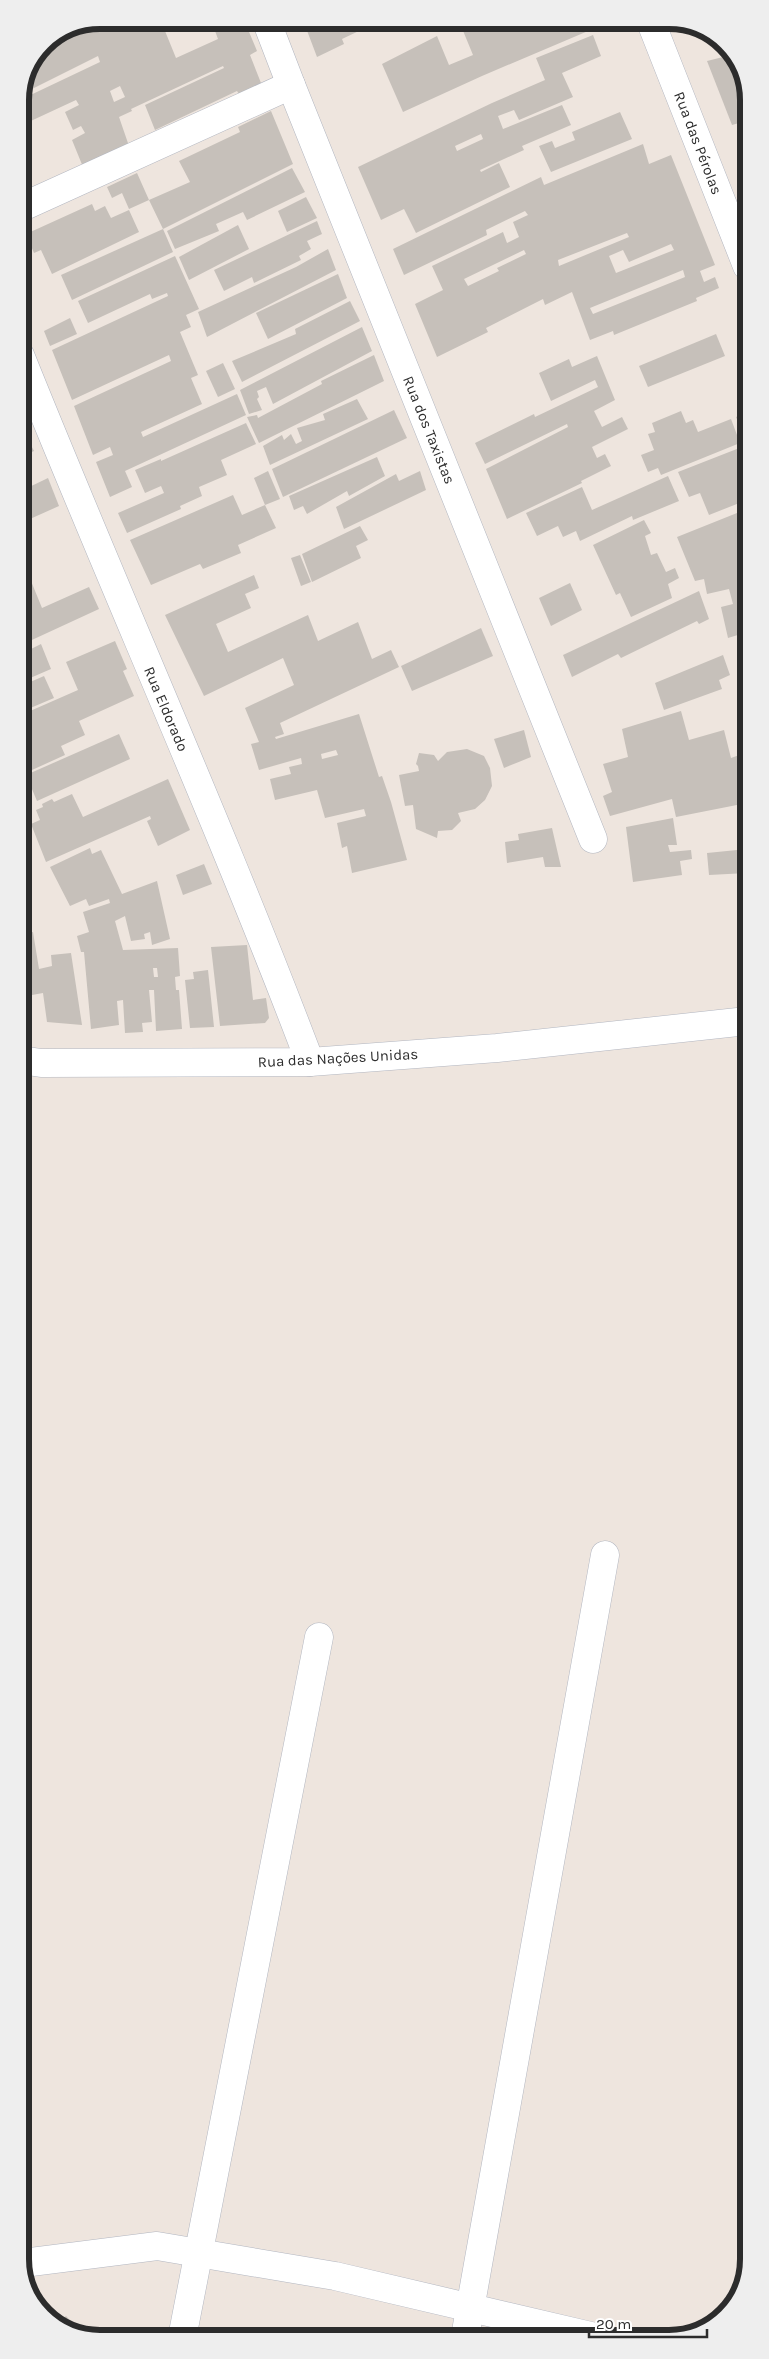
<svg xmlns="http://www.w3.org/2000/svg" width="769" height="2359" font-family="Karla,sans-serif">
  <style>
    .building { fill: #c6c0ba; fill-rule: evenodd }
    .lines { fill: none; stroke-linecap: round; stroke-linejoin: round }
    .minor-casing { stroke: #b2b6c0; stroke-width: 29 }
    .minor { stroke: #fff; stroke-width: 28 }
    .labels { text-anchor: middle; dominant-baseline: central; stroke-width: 4; stroke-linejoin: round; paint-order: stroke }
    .street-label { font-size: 15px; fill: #2c2c2c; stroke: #fff }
    .rim { fill: none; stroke: #2c2c2c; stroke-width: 6 }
  </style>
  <rect width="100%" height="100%" fill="#eee5de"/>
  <!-- building -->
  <g class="building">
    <path d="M 100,20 L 189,20 L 165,31 L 176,58 L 218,39 L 211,20 L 244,20 L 257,51 L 250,55 L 261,83 L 239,94 L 237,91 L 155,130 L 145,105 L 224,68 L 223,66 L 131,109 L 132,111 L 119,117 L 129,146 L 83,167 L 72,140 L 85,133 L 81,126 L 73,130 L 65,112 L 79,105 L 76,100 L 20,126 L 20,100 L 100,62 L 98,56 L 20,95 L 44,43 ZM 120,86 L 125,97 L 114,102 L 110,91 Z"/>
    <path d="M 303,20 L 382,20 L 342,39 L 344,44 L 317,57 Z"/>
    <path d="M 462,20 L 614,20 L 482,76 L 403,112 L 382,64 L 437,36 L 449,65 L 473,55 L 459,21 Z"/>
    <path d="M 593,35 L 601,56 L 562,73 L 573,97 L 519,120 L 514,110 L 498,116 L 503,129 L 562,105 L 571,125 L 522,146 L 524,150 L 480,170 L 481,172 L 499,163 L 510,187 L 416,233 L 404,209 L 381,220 L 358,167 L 492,103 L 545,80 L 536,58 ZM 481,134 L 483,139 L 457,151 L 455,146 Z"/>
    <path d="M 731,55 L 746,79 L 746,121 L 732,125 L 707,61 Z"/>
    <path d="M 271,111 L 293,164 L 163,229 L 149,200 L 190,182 L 179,161 L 240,132 L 238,127 Z"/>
    <path d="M 620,112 L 632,139 L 551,172 L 539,146 L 552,141 L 555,148 L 575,140 L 572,132 Z"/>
    <path d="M 643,144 L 649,164 L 671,155 L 715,265 L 700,271 L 704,282 L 715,277 L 719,288 L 696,298 L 697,301 L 614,335 L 613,331 L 590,340 L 572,292 L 545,305 L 543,299 L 486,328 L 488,332 L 437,357 L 415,304 L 443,290 L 432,266 L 503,232 L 507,243 L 519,237 L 513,222 L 528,215 L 525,211 L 486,230 L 487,235 L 404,275 L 393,249 L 541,177 L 544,185 ZM 627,233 L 629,237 L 559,266 L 558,260 ZM 671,244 L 674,250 L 616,273 L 609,256 L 623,250 L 629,262 ZM 524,250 L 526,254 L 497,268 L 499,271 L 468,286 L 464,279 ZM 683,270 L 685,277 L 593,314 L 590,308 Z"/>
    <path d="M 292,168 L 305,192 L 247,220 L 243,212 L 216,224 L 219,231 L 175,249 L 167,231 Z"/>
    <path d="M 137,173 L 149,200 L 129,209 L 122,193 L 112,198 L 107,187 Z"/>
    <path d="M 306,197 L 317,218 L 287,232 L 278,211 Z"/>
    <path d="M 92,204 L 95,211 L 105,206 L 111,218 L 129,210 L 139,232 L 52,274 L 41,250 L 34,253 L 26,234 Z"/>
    <path d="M 317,221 L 322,234 L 307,241 L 311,249 L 299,256 L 301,260 L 254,283 L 252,277 L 224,291 L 214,270 Z"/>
    <path d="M 238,225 L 249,249 L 189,280 L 179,257 Z"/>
    <path d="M 163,229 L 173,252 L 72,300 L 61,275 Z"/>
    <path d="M 328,249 L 336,270 L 207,337 L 198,312 L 296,267 Z"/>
    <path d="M 175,256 L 199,309 L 186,315 L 191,327 L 180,332 L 198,375 L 191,378 L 202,404 L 141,432 L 143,437 L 237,394 L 246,415 L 125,471 L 132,487 L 110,497 L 96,462 L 113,455 L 110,447 L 93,455 L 74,406 L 171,361 L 169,355 L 72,400 L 52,350 L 168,296 L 167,293 L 152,299 L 150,294 L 88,323 L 78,301 Z"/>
    <path d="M 338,274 L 347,298 L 268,339 L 256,313 Z"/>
    <path d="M 350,301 L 360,321 L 242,382 L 232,361 L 296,334 L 295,329 Z"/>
    <path d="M 70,318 L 77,334 L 50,346 L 44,331 Z"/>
    <path d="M 362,327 L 372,351 L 273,404 L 266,387 L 257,391 L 259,397 L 257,399 L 262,410 L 249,414 L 240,390 Z"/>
    <path d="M 716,334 L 725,356 L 648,387 L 639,366 Z"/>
    <path d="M 374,355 L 384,381 L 259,443 L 247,417 L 257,415 L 258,418 L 322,384 L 321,381 Z"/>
    <path d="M 597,356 L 615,400 L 594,411 L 602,427 L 622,417 L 628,429 L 592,447 L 597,458 L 605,454 L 611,466 L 581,481 L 582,483 L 507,519 L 486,469 L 568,427 L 567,424 L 485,464 L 475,443 L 534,414 L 535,417 L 598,387 L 595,380 L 551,401 L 539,373 L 569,359 L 572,367 Z"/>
    <path d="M 223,363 L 235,389 L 218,397 L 206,371 Z"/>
    <path d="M 357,399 L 368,419 L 270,465 L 263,446 L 282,435 L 284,440 L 291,434 L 296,444 L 302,441 L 297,428 L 325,420 L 323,414 Z"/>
    <path d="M 394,410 L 407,438 L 283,497 L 272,469 Z"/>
    <path d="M 681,411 L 686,423 L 693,420 L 698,432 L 731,419 L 740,443 L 661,475 L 658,468 L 648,472 L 641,455 L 654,450 L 648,434 L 655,432 L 652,423 Z"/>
    <path d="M 747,412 L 747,442 L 736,417 Z"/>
    <path d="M 246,423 L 256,444 L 221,460 L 227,475 L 199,487 L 202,496 L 180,506 L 181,509 L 127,533 L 118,513 L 164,493 L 161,486 L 145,493 L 135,470 L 161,459 L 161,461 Z"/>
    <path d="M 21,426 L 34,451 L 21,457 Z"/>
    <path d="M 747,445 L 747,500 L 709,515 L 700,493 L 689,497 L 678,472 Z"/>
    <path d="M 377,457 L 385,476 L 349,496 L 347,491 L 307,514 L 303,506 L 294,510 L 289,496 Z"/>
    <path d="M 268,471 L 280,499 L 265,505 L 254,478 Z"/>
    <path d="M 420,471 L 426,490 L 344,529 L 336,507 L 396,474 L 399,481 Z"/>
    <path d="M 668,476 L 679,501 L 633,520 L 632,516 L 580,541 L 576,531 L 563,537 L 558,526 L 537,536 L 526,513 L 582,487 L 592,510 Z"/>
    <path d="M 48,478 L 59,506 L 21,523 L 21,491 Z"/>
    <path d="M 233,495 L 242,515 L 265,505 L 276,528 L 238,545 L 241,553 L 203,569 L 200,564 L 151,585 L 130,540 Z"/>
    <path d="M 747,509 L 747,538 L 743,539 L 747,553 L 747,650 L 741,634 L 728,638 L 721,607 L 733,604 L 729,589 L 707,594 L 704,579 L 695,581 L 677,537 Z"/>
    <path d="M 644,520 L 651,533 L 645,536 L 651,555 L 657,553 L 666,572 L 675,568 L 679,578 L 668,584 L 672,598 L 631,617 L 620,593 L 616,595 L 593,545 Z"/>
    <path d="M 360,526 L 368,540 L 356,546 L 361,558 L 312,582 L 302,554 Z"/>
    <path d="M 300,555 L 311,582 L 301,586 L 291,558 Z"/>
    <path d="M 254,575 L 259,588 L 245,594 L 251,608 L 216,624 L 228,652 L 308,615 L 318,641 L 358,622 L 372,659 L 391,650 L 399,667 L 280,723 L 284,734 L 275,737 L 276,739 L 359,714 L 379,777 L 382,776 L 391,802 L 407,860 L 352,873 L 347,846 L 342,848 L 337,823 L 366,816 L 364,809 L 325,818 L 317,790 L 275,800 L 270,779 L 291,774 L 289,767 L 302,764 L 301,758 L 259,770 L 251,744 L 259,742 L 245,708 L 294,685 L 283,658 L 204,696 L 165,615 ZM 336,750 L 338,755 L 322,759 L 321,754 Z"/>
    <path d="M 31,581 L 42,608 L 89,587 L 99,609 L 21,645 L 21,585 Z"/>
    <path d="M 570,583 L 582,610 L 551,626 L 539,598 Z"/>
    <path d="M 699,591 L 709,619 L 699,624 L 697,621 L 621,658 L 618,654 L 572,677 L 563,655 Z"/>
    <path d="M 481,628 L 493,656 L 412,691 L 401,666 Z"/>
    <path d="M 115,641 L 127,669 L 123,671 L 134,696 L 79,721 L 85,735 L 61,746 L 65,755 L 21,775 L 21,715 L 78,690 L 66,662 Z"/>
    <path d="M 41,644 L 51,669 L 21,682 L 21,654 Z"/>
    <path d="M 723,655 L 730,675 L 719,680 L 722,689 L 664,710 L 655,683 Z"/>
    <path d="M 44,676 L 54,698 L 21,712 L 21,686 Z"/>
    <path d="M 747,698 L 747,722 L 739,700 Z"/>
    <path d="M 681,711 L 689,740 L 724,730 L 731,758 L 745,753 L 747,803 L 676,817 L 672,799 L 610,816 L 603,796 L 612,792 L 603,764 L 628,757 L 622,729 Z"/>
    <path d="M 524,730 L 531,757 L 504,768 L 494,739 Z"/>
    <path d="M 119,734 L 130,759 L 37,801 L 26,775 Z"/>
    <path d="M 467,749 L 484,756 L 490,768 L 492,786 L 485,800 L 475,809 L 458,813 L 461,821 L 452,830 L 438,831 L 437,838 L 416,829 L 413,805 L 405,806 L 399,775 L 419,771 L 418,766 L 416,764 L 419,753 L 434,755 L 438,761 L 447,752 Z"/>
    <path d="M 168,779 L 190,830 L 158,846 L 147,821 L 151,819 L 150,816 L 46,862 L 31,824 L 40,820 L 36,810 L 43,807 L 42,804 L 52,799 L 54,802 L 72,794 L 83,817 Z"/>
    <path d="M 673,818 L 677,845 L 668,845 L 670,852 L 691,850 L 692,859 L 680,861 L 682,875 L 633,882 L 626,827 Z"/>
    <path d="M 552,828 L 561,867 L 545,867 L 543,857 L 507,863 L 505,842 L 519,840 L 518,834 Z"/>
    <path d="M 90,848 L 92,854 L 101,850 L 122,894 L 157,881 L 170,939 L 152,945 L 150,932 L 144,934 L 145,939 L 131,941 L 125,916 L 115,921 L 123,950 L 178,948 L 180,976 L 175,977 L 176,990 L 179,990 L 182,1029 L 156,1031 L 154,990 L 149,990 L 152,1022 L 142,1023 L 143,1032 L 125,1033 L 123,1000 L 117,1001 L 119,1025 L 91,1029 L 84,952 L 81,952 L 77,936 L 89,932 L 83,912 L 110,903 L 109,899 L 89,906 L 86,899 L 70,906 L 50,867 ZM 153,968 L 157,968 L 158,977 L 154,977 Z"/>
    <path d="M 747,849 L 747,873 L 709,875 L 707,853 Z"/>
    <path d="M 204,864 L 212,884 L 183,895 L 176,875 Z"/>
    <path d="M 33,932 L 39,969 L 52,966 L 51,955 L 71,953 L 82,1025 L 47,1022 L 43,993 L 21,997 L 21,934 Z"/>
    <path d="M 247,945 L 253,1000 L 266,998 L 269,1018 L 265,1023 L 220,1026 L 211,947 Z"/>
    <path d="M 208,970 L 214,1027 L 190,1028 L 185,980 L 194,979 L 193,972 Z"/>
    <path d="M 66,2316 L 83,2334 L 58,2324 Z"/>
  </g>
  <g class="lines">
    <defs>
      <g id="minor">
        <path d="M 266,20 L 291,85 L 593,839"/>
        <path d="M 650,20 L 747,266"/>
        <path d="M 20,208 L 291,85"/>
        <path d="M 20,355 C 115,592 220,824 310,1062"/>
        <path d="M 21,1060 L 41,1063 L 310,1062 L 497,1048 L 747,1021"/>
        <path d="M 23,2263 L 157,2246 L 335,2276 L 595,2337"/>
        <path d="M 465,2337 L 605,1555"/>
        <path d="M 182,2338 L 319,1637"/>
      </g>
    </defs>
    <!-- minor casing -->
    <use href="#minor" class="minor-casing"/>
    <!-- minor -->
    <use href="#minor" class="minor"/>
  </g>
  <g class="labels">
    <!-- street labels -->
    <g class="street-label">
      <text transform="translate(698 143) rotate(69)">Rua das Pérolas</text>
      <text transform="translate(429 430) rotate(68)">Rua dos Taxistas</text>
      <text transform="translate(166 709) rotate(67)">Rua Eldorado</text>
      <text transform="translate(338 1058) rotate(-3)">Rua das Nações Unidas</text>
    </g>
  </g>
  <!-- crop -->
  <path d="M0 0H769V2359H0ZM100 29H669A71 71 0 0 1 740 100V2259A71 71 0 0 1 669 2330H100A71 71 0 0 1 29 2259V100A71 71 0 0 1 100 29Z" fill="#eee" fill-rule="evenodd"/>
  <path class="rim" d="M100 29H669A71 71 0 0 1 740 100V2259A71 71 0 0 1 669 2330H100A71 71 0 0 1 29 2259V100A71 71 0 0 1 100 29Z"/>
  <!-- scale -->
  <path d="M589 2329v8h118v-8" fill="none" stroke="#2c2c2c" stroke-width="2.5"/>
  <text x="596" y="2329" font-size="15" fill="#2c2c2c" stroke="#ffffff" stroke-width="4" paint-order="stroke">20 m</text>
</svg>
